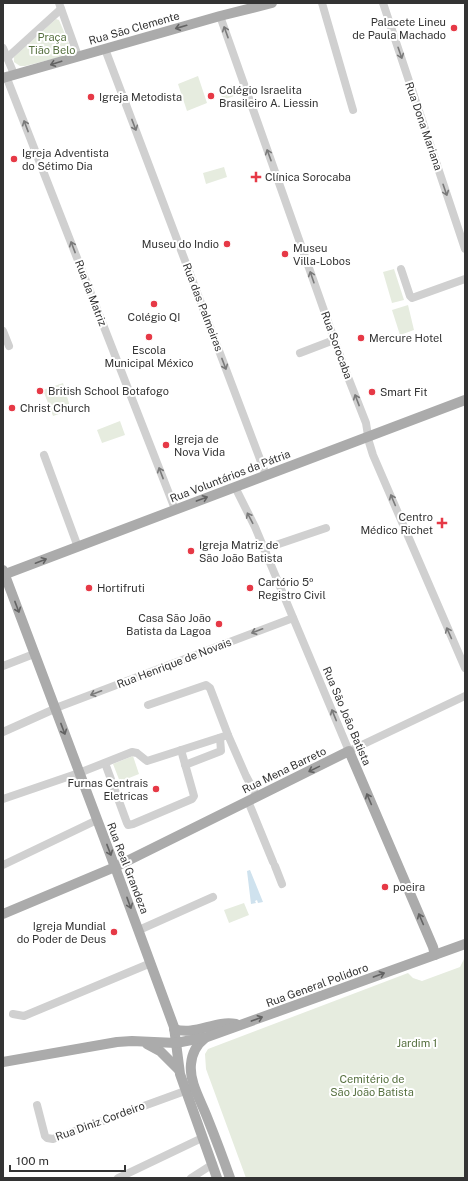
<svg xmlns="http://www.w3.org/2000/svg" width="468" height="1181" font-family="'Public Sans',sans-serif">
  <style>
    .green { fill: #e6ecdf }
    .water { fill: #cfe2ee }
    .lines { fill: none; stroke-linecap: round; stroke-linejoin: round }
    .minor { stroke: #d0d0d0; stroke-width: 8 }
    .major { stroke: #ababab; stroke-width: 10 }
    .oneway { stroke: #636363 }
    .oneway2 { stroke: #7a7a7a }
    .poi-dot { fill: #e63946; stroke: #fff; stroke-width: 1.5 }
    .labels { text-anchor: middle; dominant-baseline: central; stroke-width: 4; stroke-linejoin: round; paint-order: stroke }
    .poi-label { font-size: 11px; fill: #333; stroke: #fff; text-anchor: start }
    .street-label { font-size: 11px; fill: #333; stroke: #fff }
    .park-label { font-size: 11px; fill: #56703f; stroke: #fff }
  </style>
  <rect width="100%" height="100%" fill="#fff"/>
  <!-- green -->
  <g class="green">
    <path d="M 56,19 L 59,20 L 70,46 L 68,52 L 64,56 L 25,66 L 20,66 L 14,62 L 14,57 Z"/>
    <path d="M 198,76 L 207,103 L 187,111 L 178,84 Z"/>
    <path d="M 233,85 L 237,95 L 223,100 L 219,90 Z"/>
    <path d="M 224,167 L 227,177 L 206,184 L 203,173 Z"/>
    <path d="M 394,269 L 404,300 L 392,303 L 383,272 Z"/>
    <path d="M 408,305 L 414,330 L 400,335 L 392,310 Z"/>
    <path d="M 63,383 L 71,410 L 53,416 L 43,390 Z"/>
    <path d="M 120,421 L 125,435 L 102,443 L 97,430 Z"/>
    <path d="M 133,756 L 139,774 L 124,780 L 126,786 L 122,787 L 113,764 Z"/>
    <path d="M 244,903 L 249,915 L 229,923 L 224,910 Z"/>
    <path d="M 465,957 L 465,1178 L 246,1178 L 206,1069 L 205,1054 L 208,1049 L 408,973 L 413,978 L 422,981 L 460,967 Z"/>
  </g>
  <!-- water -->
  <path class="water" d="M 250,870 L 263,902 L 258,903 L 257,900 L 255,901 L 256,903 L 251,904 L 247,871 Z"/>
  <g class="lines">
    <!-- minor -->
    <g class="minor">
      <path d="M 59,3 L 78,56"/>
      <path d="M 322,3 L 353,110"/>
      <path d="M 383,3 L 465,249"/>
      <path d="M 220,16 L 344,367 L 366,423 L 369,442 L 373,455 L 465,668"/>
      <path d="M 3,48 L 14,74"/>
      <path d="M 105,49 L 266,475"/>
      <path d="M 7,58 L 61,9"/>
      <path d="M 6,76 L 175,509"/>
      <path d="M 401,269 L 410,296 L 412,298 L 465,279"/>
      <path d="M 3,331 L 9,346"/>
      <path d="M 300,353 L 334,340"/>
      <path d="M 44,455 L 78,547"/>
      <path d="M 235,487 L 255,527 L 349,751 L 465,696"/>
      <path d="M 264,549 L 326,528"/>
      <path d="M 3,666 L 34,654"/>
      <path d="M 3,732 L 61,706 L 293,618"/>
      <path d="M 228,735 L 246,776 L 254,791"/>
      <path d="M 105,763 L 127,823 L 128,825 L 133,824 L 192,799 L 194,796 L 181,750"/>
      <path d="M 185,765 L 221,751 L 220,738"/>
      <path d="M 3,799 L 79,773 L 132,752 L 137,753 L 147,761 L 228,735 L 210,688 L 206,685 L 148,705"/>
      <path d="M 248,801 L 273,862"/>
      <path d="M 3,865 L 97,820"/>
      <path d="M 275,866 L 282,884"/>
      <path d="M 139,930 L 213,897"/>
      <path d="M 13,1014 L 24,1016 L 151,963"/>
      <path d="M 37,1105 L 45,1136 L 47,1138 L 53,1139 L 185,1091"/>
      <path d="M 118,1178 L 202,1138"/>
      <path d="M 191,1178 L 213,1164"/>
    </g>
    <!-- major -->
    <g class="major">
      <path d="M 3,78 L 220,16 L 272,3"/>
      <path d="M 3,570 L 115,867 L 174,1027 L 180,1074 L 217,1178"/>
      <path d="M 3,575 L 465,400"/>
      <path d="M 3,914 L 115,867 L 349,751 L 433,947 L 435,955"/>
      <path d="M 174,1029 C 196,1036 214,1020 236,1024"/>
      <path d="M 205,1038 C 196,1045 192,1053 191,1064 C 189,1082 201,1101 207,1117 C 215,1137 223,1158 230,1178"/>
      <path d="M 147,1044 L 160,1051 L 179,1070"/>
      <path d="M 3,1062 L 117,1042 L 132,1041 L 176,1043 L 207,1037 L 465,944"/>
    </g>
  </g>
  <!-- one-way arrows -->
  <defs><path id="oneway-shaft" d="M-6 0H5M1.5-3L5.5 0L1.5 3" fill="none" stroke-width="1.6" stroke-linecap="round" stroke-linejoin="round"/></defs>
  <g class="oneway">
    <use href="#oneway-shaft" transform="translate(181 27) rotate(164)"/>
    <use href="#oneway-shaft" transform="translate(56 63) rotate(162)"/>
    <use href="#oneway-shaft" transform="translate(202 499) rotate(-20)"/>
    <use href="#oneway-shaft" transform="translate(41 561) rotate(-21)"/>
    <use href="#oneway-shaft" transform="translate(17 607) rotate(69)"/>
    <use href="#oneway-shaft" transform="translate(63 729) rotate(69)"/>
    <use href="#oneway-shaft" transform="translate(314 769) rotate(154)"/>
    <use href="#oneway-shaft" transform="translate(369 799) rotate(-113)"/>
    <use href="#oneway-shaft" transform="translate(109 850) rotate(69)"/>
    <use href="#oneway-shaft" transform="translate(129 903) rotate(70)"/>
    <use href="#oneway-shaft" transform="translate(421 919) rotate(-113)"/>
    <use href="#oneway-shaft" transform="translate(379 975) rotate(-20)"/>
    <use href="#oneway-shaft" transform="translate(257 1019) rotate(-20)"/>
  </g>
  <g class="oneway2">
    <use href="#oneway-shaft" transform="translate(226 32) rotate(-110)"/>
    <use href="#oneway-shaft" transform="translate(400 53) rotate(71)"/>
    <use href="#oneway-shaft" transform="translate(134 125) rotate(69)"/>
    <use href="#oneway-shaft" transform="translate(26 126) rotate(-111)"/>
    <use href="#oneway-shaft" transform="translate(269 155) rotate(-110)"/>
    <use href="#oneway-shaft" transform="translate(445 190) rotate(71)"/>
    <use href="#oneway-shaft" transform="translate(73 247) rotate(-111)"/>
    <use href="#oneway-shaft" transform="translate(312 277) rotate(-109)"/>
    <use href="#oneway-shaft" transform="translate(224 364) rotate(69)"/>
    <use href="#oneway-shaft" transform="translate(357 400) rotate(-111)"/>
    <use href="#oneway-shaft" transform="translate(161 473) rotate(-111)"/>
    <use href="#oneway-shaft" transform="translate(393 500) rotate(-113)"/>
    <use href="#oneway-shaft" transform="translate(250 518) rotate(-118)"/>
    <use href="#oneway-shaft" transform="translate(257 631) rotate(159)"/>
    <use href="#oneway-shaft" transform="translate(449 633) rotate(-114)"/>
    <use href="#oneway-shaft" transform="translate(96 693) rotate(159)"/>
    <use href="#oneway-shaft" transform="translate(334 715) rotate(-112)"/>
  </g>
  <!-- markers -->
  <g class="poi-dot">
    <circle cx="454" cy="28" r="4"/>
    <circle cx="211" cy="96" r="4"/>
    <circle cx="91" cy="97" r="4"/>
    <circle cx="14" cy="159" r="4"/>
    <path d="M254 171h4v4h4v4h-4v4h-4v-4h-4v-4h4z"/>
    <circle cx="227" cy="244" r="4"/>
    <circle cx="285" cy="254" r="4"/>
    <circle cx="154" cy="304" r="4"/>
    <circle cx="149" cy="337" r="4"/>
    <circle cx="361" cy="338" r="4"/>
    <circle cx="40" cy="391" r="4"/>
    <circle cx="372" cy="392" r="4"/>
    <circle cx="12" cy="408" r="4"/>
    <circle cx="166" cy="445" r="4"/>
    <path d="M440 517h4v4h4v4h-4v4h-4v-4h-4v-4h4z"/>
    <circle cx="191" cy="551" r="4"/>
    <circle cx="89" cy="588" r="4"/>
    <circle cx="250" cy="588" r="4"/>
    <circle cx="219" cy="624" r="4"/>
    <circle cx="156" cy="789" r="4"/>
    <circle cx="385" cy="887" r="4"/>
    <circle cx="114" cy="932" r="4"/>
  </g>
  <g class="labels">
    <!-- poi labels -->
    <g class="poi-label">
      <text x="446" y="22" text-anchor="end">Palacete Lineu<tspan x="446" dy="13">de Paula Machado</tspan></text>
      <text x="219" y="90">Colégio Israelita<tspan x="219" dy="13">Brasileiro A. Liessin</tspan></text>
      <text x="99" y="97">Igreja Metodista</text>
      <text x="22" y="153">Igreja Adventista<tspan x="22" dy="13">do Sétimo Dia</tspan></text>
      <text x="265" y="177">Clínica Sorocaba</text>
      <text x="219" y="244" text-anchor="end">Museu do Indio</text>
      <text x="293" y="248">Museu<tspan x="293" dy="13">Villa-Lobos</tspan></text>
      <text x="154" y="317" text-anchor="middle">Colégio QI</text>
      <text x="369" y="338">Mercure Hotel</text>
      <text x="149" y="350" text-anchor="middle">Escola<tspan x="149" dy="13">Municipal México</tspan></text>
      <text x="48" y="391">British School Botafogo</text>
      <text x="380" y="392">Smart Fit</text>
      <text x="20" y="408">Christ Church</text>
      <text x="174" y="439">Igreja de<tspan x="174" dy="13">Nova Vida</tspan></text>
      <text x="433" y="517" text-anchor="end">Centro<tspan x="433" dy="13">Médico Richet</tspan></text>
      <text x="199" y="545">Igreja Matriz de<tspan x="199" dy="13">São João Batista</tspan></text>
      <text x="258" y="582">Cartório 5º<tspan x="258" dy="13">Registro Civil</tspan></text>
      <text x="97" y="588">Hortifruti</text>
      <text x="211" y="618" text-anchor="end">Casa São João<tspan x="211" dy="13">Batista da Lagoa</tspan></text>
      <text x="148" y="783" text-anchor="end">Furnas Centrais<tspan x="148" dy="13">Eletricas</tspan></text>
      <text x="393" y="887">poeira</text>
      <text x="106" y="926" text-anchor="end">Igreja Mundial<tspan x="106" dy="13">do Poder de Deus</tspan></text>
    </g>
    <!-- street labels -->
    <g class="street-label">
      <text transform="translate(134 28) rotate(-16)">Rua São Clemente</text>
      <text transform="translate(424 126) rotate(71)">Rua Dona Mariana</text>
      <text transform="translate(91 293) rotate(69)">Rua da Matriz</text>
      <text transform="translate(203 307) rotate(69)">Rua das Palmeiras</text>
      <text transform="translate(337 345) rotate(70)">Rua Sorocaba</text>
      <text transform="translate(230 476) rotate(-21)">Rua Voluntários da Pátria</text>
      <text transform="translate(174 663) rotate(-21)">Rua Henrique de Novais</text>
      <text transform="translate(347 716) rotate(67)">Rua São João Batista</text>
      <text transform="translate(284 770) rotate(-26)">Rua Mena Barreto</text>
      <text transform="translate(128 868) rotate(69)">Rua Real Grandeza</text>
      <text transform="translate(317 985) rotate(-20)">Rua General Polidoro</text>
      <text transform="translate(100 1121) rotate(-20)">Rua Diniz Cordeiro</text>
    </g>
    <!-- park labels -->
    <g class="park-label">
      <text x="52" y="37">Praça<tspan x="52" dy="13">Tião Belo</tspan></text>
      <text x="417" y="1043">Jardim 1</text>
      <text x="372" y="1079">Cemitério de<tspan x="372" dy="13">São João Batista</tspan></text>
    </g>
  </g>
  <!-- border -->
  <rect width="468" height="1181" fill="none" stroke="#333333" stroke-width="8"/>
  <!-- scale -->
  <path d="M10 1165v6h115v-6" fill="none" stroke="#333333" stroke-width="2"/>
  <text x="16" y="1165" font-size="12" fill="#333333" stroke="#ffffff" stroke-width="3" paint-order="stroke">100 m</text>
</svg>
